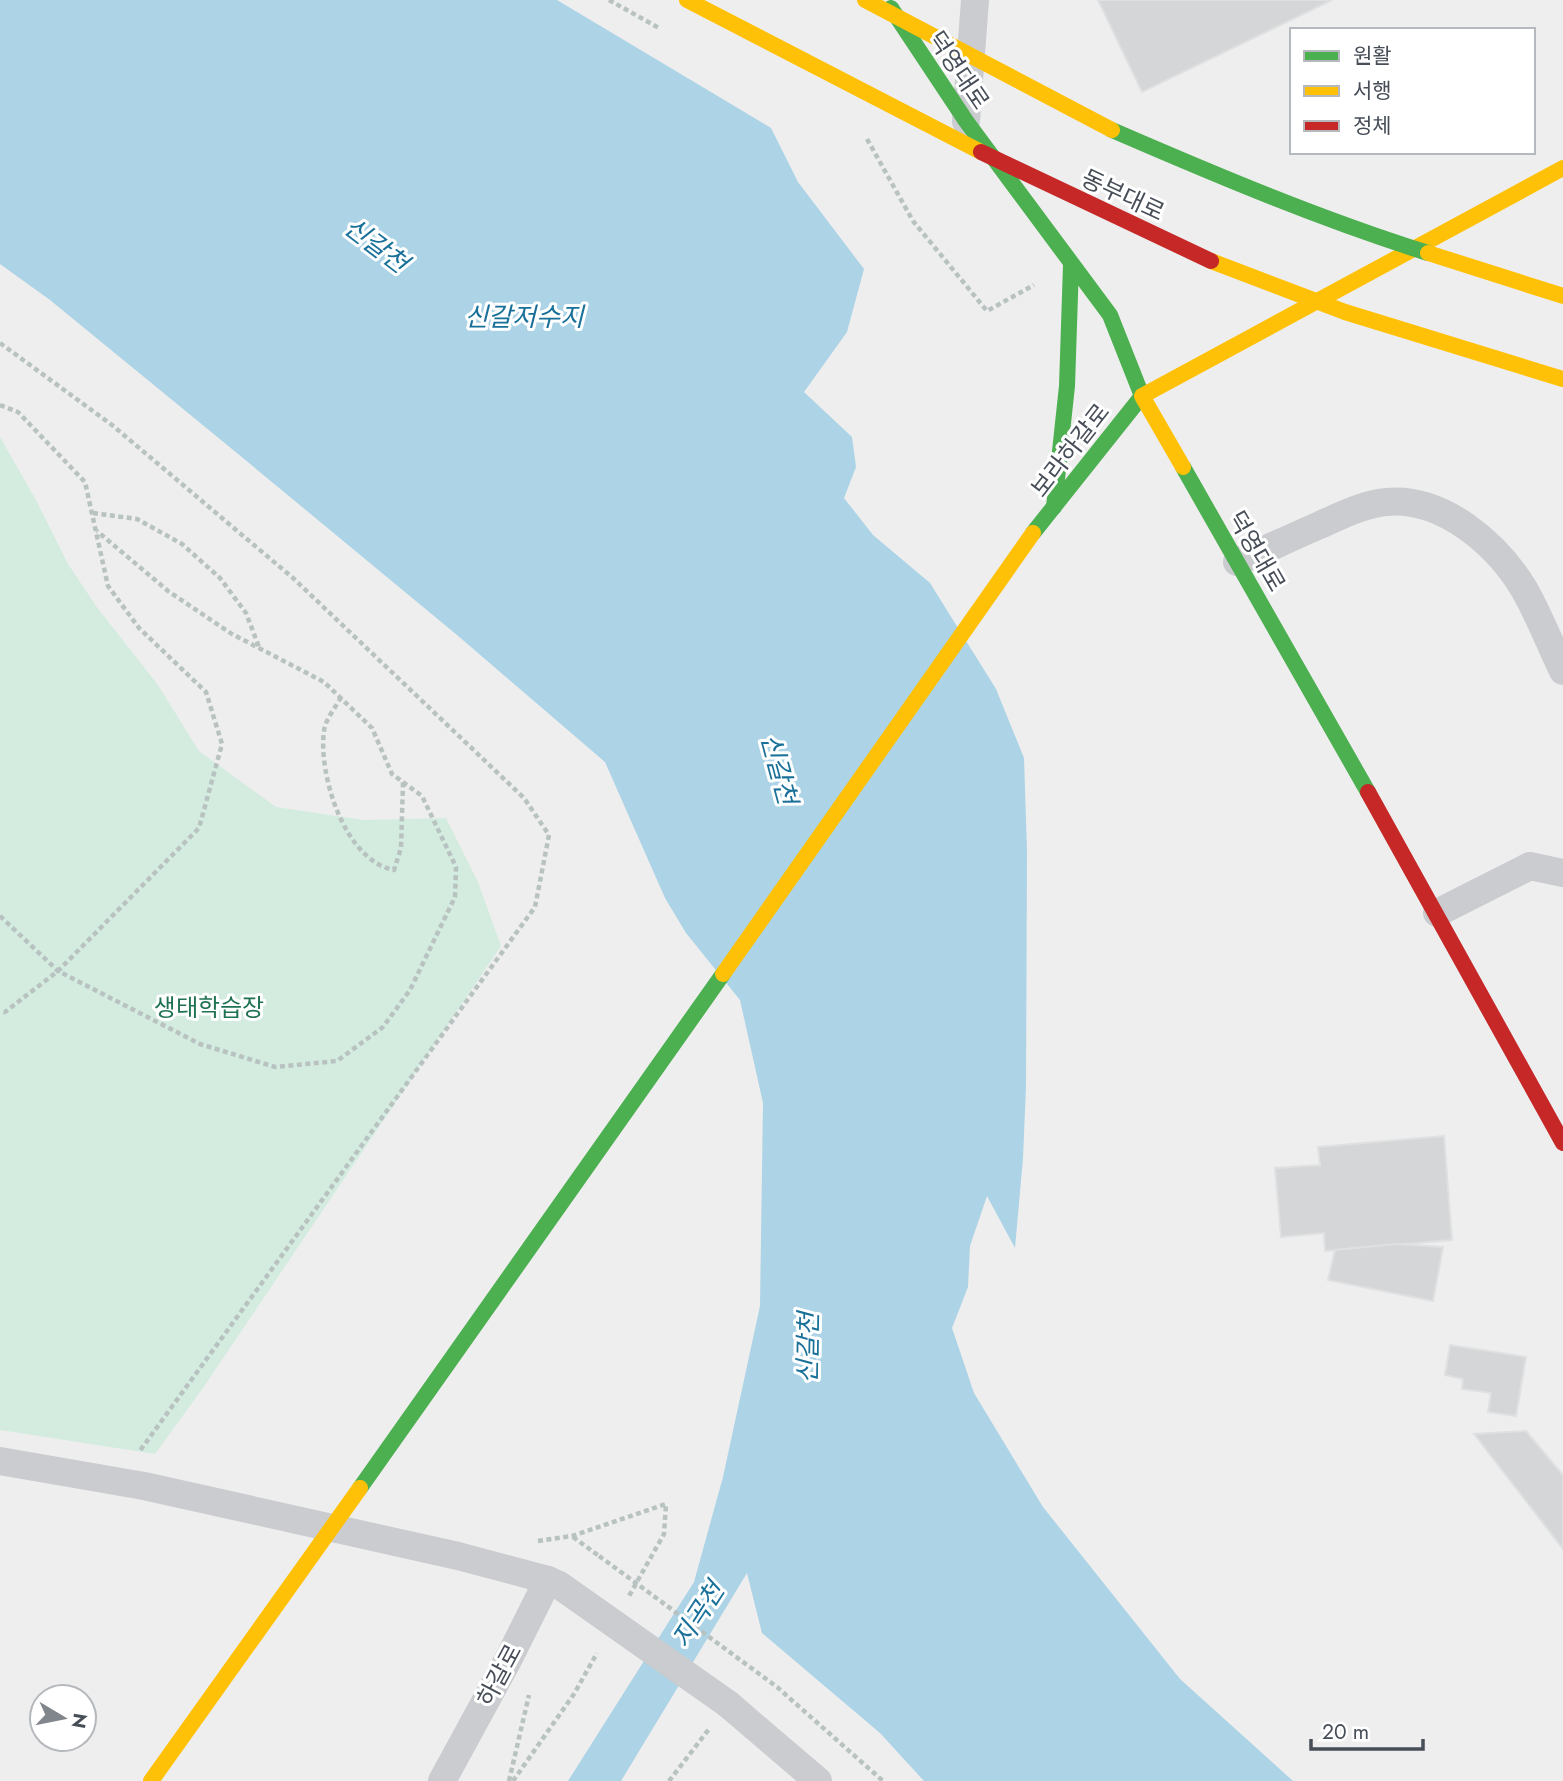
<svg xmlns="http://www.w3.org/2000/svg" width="1563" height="1781" font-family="Jost,'Noto Sans KR',sans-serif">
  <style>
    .green { fill: #d4ece0 }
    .water { fill: #acd3e6 }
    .building { fill: #d5d6d8; stroke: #dfe0e1; stroke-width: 2 }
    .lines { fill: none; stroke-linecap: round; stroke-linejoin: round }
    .path { stroke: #b8c2c0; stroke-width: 4.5; stroke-dasharray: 5 3.5; stroke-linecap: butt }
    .street { stroke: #cacccf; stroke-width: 28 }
    .fast { stroke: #4caf50; stroke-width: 16 }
    .slow { stroke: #ffc107; stroke-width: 16 }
    .jam { stroke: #c62828; stroke-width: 16 }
    .path-bridge { stroke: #b8c2c0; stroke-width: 4.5; stroke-dasharray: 5 3.5; stroke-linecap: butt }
    .street-bridge { stroke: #cacccf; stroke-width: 28 }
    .fast-bridge { stroke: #4caf50; stroke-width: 16 }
    .slow-bridge { stroke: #ffc107; stroke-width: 16 }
    .jam-bridge { stroke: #c62828; stroke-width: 16 }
    .labels { text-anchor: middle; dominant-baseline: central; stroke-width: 6; stroke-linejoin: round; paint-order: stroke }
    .street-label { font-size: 24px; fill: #474e58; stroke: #fff }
    .park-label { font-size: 24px; fill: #1f7252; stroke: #fff }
    .water-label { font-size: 26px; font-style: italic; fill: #197099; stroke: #fff }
  </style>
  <rect width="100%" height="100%" fill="#eee"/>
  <!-- green -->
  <path class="green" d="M 0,437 L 36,500 L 68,564 L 96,606 L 158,685 L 199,751 L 276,807 L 364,820 L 446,818 L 478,882 L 501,946 L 203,1388 L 155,1454 L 0,1430 Z"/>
  <!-- water -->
  <path class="water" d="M 0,0 L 557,0 L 771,128 L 798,182 L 864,269 L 847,332 L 804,392 L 852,437 L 856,467 L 844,498 L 873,535 L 930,583 L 996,689 L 1024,758 L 1027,851 L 1026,1086 L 1023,1158 L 1015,1248 L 987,1196 L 970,1246 L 968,1287 L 952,1328 L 974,1393 L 1043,1507 L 1180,1679 L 1293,1781 L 924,1781 L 880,1733 L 762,1633 L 747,1573 L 621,1781 L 568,1781 L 694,1582 L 723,1477 L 760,1306 L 763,1103 L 740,1000 L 686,933 L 665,898 L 605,762 L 457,635 L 232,449 L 50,300 L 0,264 Z"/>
  <!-- building -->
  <g class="building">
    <path d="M 1098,0 L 1332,0 L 1142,92 Z"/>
    <path d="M 1444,1136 L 1452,1240 L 1325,1251 L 1324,1233 L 1281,1237 L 1275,1168 L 1320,1165 L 1318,1147 Z"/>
    <path d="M 1396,1244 L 1443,1247 L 1433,1301 L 1328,1280 L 1335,1250 Z"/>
    <path d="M 1450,1345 L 1526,1357 L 1516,1416 L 1488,1412 L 1491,1393 L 1462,1389 L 1463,1379 L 1445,1375 Z"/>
    <path d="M 1526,1431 L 1563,1475 L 1563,1549 L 1474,1434 Z"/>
  </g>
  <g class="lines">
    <!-- path -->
    <g class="path">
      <path d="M 609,0 L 659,28"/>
      <path d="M 867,139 L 913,221 L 987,311 L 1034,285"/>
      <path d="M 0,343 L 112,425 L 293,578 L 524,798 L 549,835 L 535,907 L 139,1452"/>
      <path d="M 0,405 L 18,412 L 85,482 L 108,586 L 139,628 L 206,692 L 222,744 L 199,828 L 58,971 L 5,1012 L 0,1011"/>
      <path d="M 93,513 L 137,519 L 182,544 L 220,578 L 246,613 L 259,647"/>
      <path d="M 341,697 C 336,707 325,720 324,731 C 318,775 345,861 394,870 L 401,848 L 403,782"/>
      <path d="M 0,916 L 58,971 L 200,1044 L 275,1067 L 337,1061 L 383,1027 L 410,990 L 455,897 L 456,867 L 422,796 L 392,774 L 372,728 L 324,682 L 232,634 L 168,591 L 97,531"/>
      <path d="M 573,1537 L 599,1556"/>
      <path d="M 538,1541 L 572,1536 L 666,1504 L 664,1534 L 629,1596"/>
      <path d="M 640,1586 L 777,1687 L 883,1781"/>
      <path d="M 509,1781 L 529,1695"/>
      <path d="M 513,1781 L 574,1694 L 597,1653"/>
      <path d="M 669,1781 L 709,1729"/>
    </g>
    <!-- street -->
    <g class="street">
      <path d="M 966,121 L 975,0"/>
      <path d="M 1237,562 C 1265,550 1292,537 1320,525 C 1340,516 1364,504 1386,502 C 1442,496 1497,544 1524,589 C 1539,615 1550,644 1563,671"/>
      <path d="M 1437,913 L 1530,866 L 1563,873"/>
      <path d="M 0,1461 L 144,1486 L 458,1556 L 548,1580"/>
      <path d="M 728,1704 L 818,1781"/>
      <path d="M 442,1781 L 508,1660 L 548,1580 L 559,1585"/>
    </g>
    <!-- fast -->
    <g class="fast">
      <path d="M 891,8 L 966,121 L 1110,315 L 1142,396 L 1033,533"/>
      <path d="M 1183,467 L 1368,792"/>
      <path d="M 1054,507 L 1067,386 L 1071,265"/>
    </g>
    <!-- slow -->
    <path class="slow" d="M 1183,467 L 1142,396 L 1563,168"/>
    <!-- jam -->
    <path class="jam" d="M 1368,792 L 1563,1143"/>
    <!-- path-bridge -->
    <path class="path-bridge" d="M 599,1556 L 640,1586"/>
    <!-- street-bridge -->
    <path class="street-bridge" d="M 559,1585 L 728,1704"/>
    <!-- fast-bridge -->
    <g class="fast-bridge">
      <path d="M 1112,130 C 1216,175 1320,219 1428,253"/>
      <path d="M 360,1488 L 723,974"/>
    </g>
    <!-- slow-bridge -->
    <g class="slow-bridge">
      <path d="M 687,0 L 981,152"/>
      <path d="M 865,0 L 1112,130"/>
      <path d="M 1428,253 L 1563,296"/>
      <path d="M 1211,261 L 1345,312 L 1563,379"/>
      <path d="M 723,974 L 1033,533"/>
      <path d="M 151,1781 L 360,1488"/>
    </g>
    <!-- jam-bridge -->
    <path class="jam-bridge" d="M 981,152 L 1211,261"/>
  </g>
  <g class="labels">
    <!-- street labels -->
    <g class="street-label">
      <text transform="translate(959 70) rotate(56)">덕영대로</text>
      <text transform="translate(1123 195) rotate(25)">동부대로</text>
      <text transform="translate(1070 450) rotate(-52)">보라하갈로</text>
      <text transform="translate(1257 551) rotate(60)">덕영대로</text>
      <text transform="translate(499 1675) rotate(-62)">하갈로</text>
    </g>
    <!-- park labels -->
    <g class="park-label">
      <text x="209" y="1007">생태학습장</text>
    </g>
    <!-- water labels -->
    <g class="water-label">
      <text transform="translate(376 245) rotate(37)">신갈천</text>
      <text x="524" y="317">신갈저수지</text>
      <text transform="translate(779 769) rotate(75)">신갈천</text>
      <text transform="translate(808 1348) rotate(-89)">신갈천</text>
      <text transform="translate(698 1615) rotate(-57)">지곡천</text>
    </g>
  </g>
  <!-- legend -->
  <rect x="1290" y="28" width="245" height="126" fill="#ffffff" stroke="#b5b8bc" stroke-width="2"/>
  <rect x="1304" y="51" width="35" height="10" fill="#4caf50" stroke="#b5b8bc" stroke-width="2"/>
  <text x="1353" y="63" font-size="21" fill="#474e58">원활</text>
  <rect x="1304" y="86" width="35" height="10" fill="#ffc107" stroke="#b5b8bc" stroke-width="2"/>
  <text x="1353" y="98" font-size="21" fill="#474e58">서행</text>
  <rect x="1304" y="121" width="35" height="10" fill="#c62828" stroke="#b5b8bc" stroke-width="2"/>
  <text x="1353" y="133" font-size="21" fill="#474e58">정체</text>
  <!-- north arrow -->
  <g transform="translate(63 1718) rotate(100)"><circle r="33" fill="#ffffff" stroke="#b5b8bc" stroke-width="2"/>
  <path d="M0-5L12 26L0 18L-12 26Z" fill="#81868c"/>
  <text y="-10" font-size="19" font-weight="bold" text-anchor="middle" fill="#474e58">N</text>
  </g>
  <!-- scale -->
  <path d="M1311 1739v10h112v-10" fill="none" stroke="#474e58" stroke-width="3.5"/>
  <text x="1322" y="1739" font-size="21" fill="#474e58" stroke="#ffffff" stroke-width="5" paint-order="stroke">20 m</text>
</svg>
